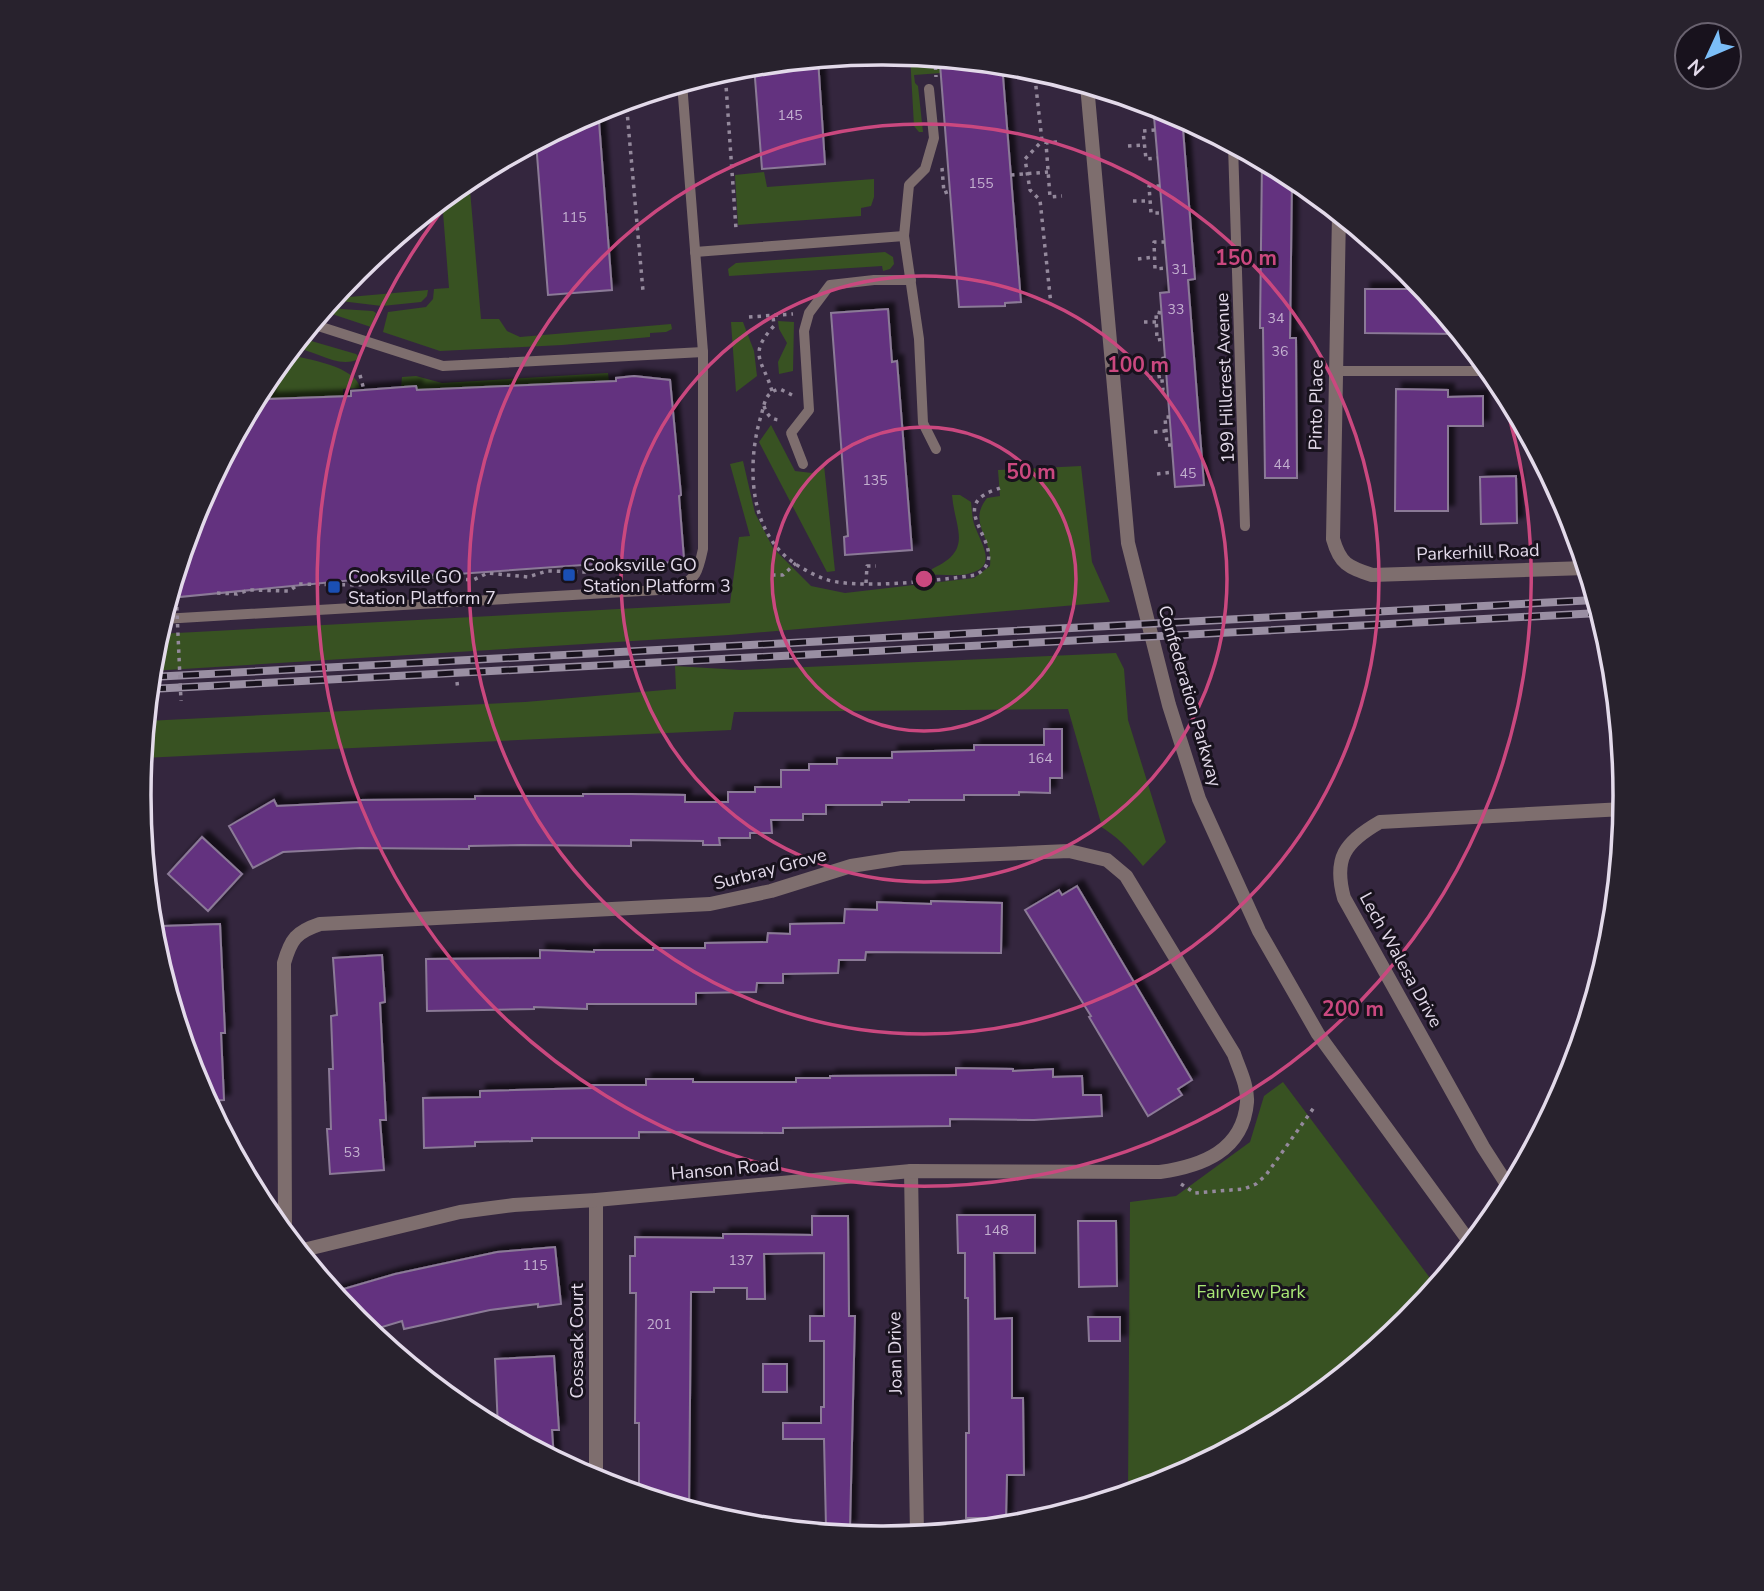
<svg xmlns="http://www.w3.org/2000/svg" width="1764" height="1591" font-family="'Nunito Sans',sans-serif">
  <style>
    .green { fill: #385222 }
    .building { fill: #63337f; stroke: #8b7a97; stroke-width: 2; filter: url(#shadow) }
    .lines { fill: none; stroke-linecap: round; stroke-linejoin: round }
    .path { stroke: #94899c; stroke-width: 3.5; stroke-dasharray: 3.5 5; stroke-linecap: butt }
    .service { stroke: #7e6e6e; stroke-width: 10 }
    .minor { stroke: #7e6e6e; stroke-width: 14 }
    .tertiary { stroke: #7e6e6e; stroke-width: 14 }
    .rail-casing { stroke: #9a8fa3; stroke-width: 8 }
    .rail { stroke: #18121d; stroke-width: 5; stroke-dasharray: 16; stroke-linecap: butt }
    .path-bridge { stroke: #94899c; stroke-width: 3.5; stroke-dasharray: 3.5 5; stroke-linecap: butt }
    .ring { fill: none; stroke: #ca487f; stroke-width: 3.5 }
    .transit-dot { fill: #1a4fb4; stroke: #18121d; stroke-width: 2.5 }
    .labels { text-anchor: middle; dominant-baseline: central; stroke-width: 6; stroke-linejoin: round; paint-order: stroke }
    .number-label { font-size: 14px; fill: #c3b0cf }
    .street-label { font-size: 18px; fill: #e3daea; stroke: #18121d }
    .poi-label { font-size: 18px; fill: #e3daea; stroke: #18121d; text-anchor: start }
    .park-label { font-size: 18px; fill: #a9e776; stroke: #18121d }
    .rim { fill: none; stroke: #e3daea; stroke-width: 3.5 }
    .centre { fill: #ca487f; stroke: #18121d; stroke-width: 3.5 }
    .ring-label { font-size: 21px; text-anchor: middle; font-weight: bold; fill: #ca487f; stroke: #18121d; stroke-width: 6; stroke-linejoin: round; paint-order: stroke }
  </style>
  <defs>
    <filter id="shadow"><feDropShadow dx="6" dy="-6" stdDeviation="2" flood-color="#0009"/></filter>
  </defs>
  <rect width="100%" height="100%" fill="#34263e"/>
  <!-- green -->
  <g class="green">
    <path d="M 910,55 L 963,61 L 964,65 L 941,64 L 941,73 L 914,75 L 915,83 L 918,86 L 923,132 L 919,132 L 914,126 Z"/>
    <path d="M 764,172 L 767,187 L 874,179 L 874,197 L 871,206 L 861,208 L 861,216 L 738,225 L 735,175 Z"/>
    <path d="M 469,178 L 481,319 L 499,319 L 507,331 L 520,337 L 671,324 L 672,329 L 666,332 L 650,333 L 650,337 L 562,345 L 440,351 L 383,332 L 388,312 L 426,307 L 433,299 L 434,289 L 449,288 L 442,200 Z"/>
    <path d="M 885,252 L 893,257 L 894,264 L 890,269 L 883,271 L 882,266 L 729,276 L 728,269 L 736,263 Z"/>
    <path d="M 428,290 L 427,296 L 421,302 L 382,306 L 332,300 L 337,295 L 338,298 Z"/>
    <path d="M 329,304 L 341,309 L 373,311 L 376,313 L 371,327 L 323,311 Z"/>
    <path d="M 778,321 L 794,322 L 793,371 L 779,374 L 778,362 L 787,343 L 779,329 Z"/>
    <path d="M 731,322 L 743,322 L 754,351 L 757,376 L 736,392 Z"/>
    <path d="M 301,338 L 356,354 L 360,358 C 339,371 316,349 292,348 Z"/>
    <path d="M 287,355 C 306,358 357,367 360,388 L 343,389 L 343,396 L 269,399 L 268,396 L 257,396 L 264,382 Z"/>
    <path d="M 608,373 L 609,381 L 417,390 L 401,388 L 402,377 L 416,376 L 442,383 Z"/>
    <path d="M 771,425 L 795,471 L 812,473 L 824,465 L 835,571 L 827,572 L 759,442 Z"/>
    <path d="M 743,461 L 755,513 L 773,548 L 811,586 L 845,593 L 974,578 L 990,566 C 993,537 967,523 987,498 L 1000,496 L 998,470 L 1081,466 L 1092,562 L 1110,602 L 729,635 L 151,671 L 153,650 L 158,634 L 730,603 L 739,537 L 750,536 L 730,464 Z"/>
    <path d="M 952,495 L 960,495 L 971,502 C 972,510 972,521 976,529 C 982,545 997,566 971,573 C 960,577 944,574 932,575 L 932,569 C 974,550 955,530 952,495 Z"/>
    <path d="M 1116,653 L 1124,669 L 1128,720 L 1166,842 L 1143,866 C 1129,849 1117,836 1098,825 L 1101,823 L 1068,709 L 734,712 L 731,730 L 143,758 L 146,721 L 525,702 L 676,689 L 675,666 L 741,670 Z"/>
    <path d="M 1283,1082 L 1436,1286 L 1407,1321 L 1294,1413 L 1166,1482 L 1128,1494 L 1130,1202 L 1176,1196 L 1250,1142 L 1264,1096 Z"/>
  </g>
  <!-- building -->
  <g class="building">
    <path d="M 818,59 L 825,164 L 762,169 L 754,65 Z"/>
    <path d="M 961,63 L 961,65 L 985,63 L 1002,64 L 1021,302 L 1005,303 L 1005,306 L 959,307 L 940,64 Z"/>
    <path d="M 1153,105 L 1182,117 L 1195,279 L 1188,280 L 1204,485 L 1175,487 L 1160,293 L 1169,292 Z"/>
    <path d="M 598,109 L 612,290 L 548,295 L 536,142 Z"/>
    <path d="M 1262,160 L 1292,176 L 1290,338 L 1296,338 L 1297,478 L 1265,478 L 1263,328 L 1260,328 Z"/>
    <path d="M 1365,289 L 1423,289 L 1460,334 L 1365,333 Z"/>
    <path d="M 888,309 L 892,362 L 897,361 L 912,550 L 845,555 L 844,537 L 848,536 L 831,313 Z"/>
    <path d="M 634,376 L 670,380 L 681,495 L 679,496 L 684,559 L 641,568 L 639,561 L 415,577 L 414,574 L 169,598 L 196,511 L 267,379 L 269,399 L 351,396 L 351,391 L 416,386 L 417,390 L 616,381 L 616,378 Z"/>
    <path d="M 1396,389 L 1448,390 L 1448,397 L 1483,396 L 1483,426 L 1448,426 L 1448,511 L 1395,511 Z"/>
    <path d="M 1516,476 L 1517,523 L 1481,524 L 1480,477 Z"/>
    <path d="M 1044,729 L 1062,729 L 1062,778 L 1050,778 L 1050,793 L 1019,792 L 1019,795 L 964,795 L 964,800 L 909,800 L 909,802 L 882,802 L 882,805 L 826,805 L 826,814 L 803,814 L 803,820 L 771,820 L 772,833 L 750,833 L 750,838 L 719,838 L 720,845 L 703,845 L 703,841 L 631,840 L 631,846 L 522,845 L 469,846 L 469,849 L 360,848 L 283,852 L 253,868 L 229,826 L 274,800 L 277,806 L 360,802 L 360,800 L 475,799 L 475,796 L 583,796 L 583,794 L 631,794 L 685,795 L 685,802 L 728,802 L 728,792 L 755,792 L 755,787 L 781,787 L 781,770 L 809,770 L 809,764 L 837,764 L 837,758 L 892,758 L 892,752 L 974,750 L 974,745 L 1044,745 Z"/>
    <path d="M 202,837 L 242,874 L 208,911 L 168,874 Z"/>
    <path d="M 1077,886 L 1192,1080 L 1178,1089 L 1182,1095 L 1148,1116 L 1089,1017 L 1091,1016 L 1025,910 L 1059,890 L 1062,895 Z"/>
    <path d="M 931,901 L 1002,903 L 1001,953 L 866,952 L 865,960 L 839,960 L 838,973 L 783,974 L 783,983 L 757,983 L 756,992 L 696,993 L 696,1004 L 587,1004 L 587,1009 L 534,1007 L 534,1009 L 427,1011 L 426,959 L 540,958 L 540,950 L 594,952 L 594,950 L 653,950 L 653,948 L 705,948 L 705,943 L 767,942 L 768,933 L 790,934 L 790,924 L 844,923 L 845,909 L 877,910 L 877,902 L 931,904 Z"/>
    <path d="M 220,924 L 225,1033 L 221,1033 L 224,1100 L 207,1101 L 195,1079 L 174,1008 L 173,973 L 164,974 L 163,926 Z"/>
    <path d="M 382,955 L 385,1002 L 380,1003 L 386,1120 L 380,1120 L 384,1170 L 330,1174 L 327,1129 L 331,1129 L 329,1069 L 333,1069 L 331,1016 L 337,1015 L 333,958 Z"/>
    <path d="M 956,1068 L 1013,1069 L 1013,1071 L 1053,1069 L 1053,1077 L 1082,1076 L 1083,1095 L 1101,1095 L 1102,1116 L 1034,1120 L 950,1119 L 950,1126 L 783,1128 L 783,1133 L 639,1132 L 639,1138 L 532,1138 L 532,1141 L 475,1142 L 475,1146 L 424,1148 L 423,1098 L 480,1097 L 480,1091 L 592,1088 L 592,1085 L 646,1085 L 646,1079 L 693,1079 L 693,1082 L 796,1082 L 796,1078 L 830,1078 L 830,1076 L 956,1075 Z"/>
    <path d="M 957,1215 L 1035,1215 L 1035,1253 L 994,1253 L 995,1319 L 1012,1318 L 1012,1398 L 1023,1398 L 1024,1475 L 1007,1475 L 1006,1518 L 966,1518 L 966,1433 L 969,1433 L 968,1298 L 965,1298 L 965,1253 L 958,1253 Z"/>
    <path d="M 812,1216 L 848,1216 L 849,1316 L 855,1316 L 850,1527 L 826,1527 L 824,1439 L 783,1439 L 783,1423 L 821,1423 L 821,1407 L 824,1407 L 824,1341 L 810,1341 L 810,1316 L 824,1316 L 824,1253 L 764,1254 L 765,1299 L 747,1299 L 747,1288 L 714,1288 L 714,1292 L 691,1292 L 689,1510 L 639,1494 L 639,1423 L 635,1423 L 636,1293 L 630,1293 L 630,1256 L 635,1256 L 635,1237 L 723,1238 L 723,1234 L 744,1234 L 812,1235 Z"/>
    <path d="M 1078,1221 L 1116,1221 L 1117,1286 L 1079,1287 Z"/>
    <path d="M 555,1247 L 561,1304 L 538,1307 L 538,1304 L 490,1310 L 404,1329 L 402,1321 L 369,1331 L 356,1321 L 333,1292 L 395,1274 L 497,1252 Z"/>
    <path d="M 1088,1317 L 1120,1317 L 1120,1341 L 1089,1341 Z"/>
    <path d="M 554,1356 L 559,1430 L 552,1430 L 554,1459 L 498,1429 L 495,1359 Z"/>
    <rect x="763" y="1364" width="24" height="28"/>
  </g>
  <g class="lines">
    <!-- path -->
    <g class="path">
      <path d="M 935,58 L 936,77"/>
      <path d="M 972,61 L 972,64"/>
      <path d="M 1034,69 L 1042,141 L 1025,159 L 1030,190 L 1040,200 L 1051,305"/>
      <path d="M 725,71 L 736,229"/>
      <path d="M 626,100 L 643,291"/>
      <path d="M 1141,101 L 1141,103 L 1147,103"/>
      <path d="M 1155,130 L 1143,131 L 1146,159 L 1158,158"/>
      <path d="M 1057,142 L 1046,143 L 1050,197 L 1062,196"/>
      <path d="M 1128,146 L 1144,145"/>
      <path d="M 942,168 L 944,193 L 950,191"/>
      <path d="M 1011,175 L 1048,172"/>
      <path d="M 1160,186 L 1149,186 L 1151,213 L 1162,213"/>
      <path d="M 1133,201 L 1150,201"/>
      <path d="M 1165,242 L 1154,242 L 1155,269 L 1167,268"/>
      <path d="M 1138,259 L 1155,257"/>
      <path d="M 1161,313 L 1156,312 L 1157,340 L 1164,339"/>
      <path d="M 749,317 L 793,314"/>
      <path d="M 1144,322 L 1156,322"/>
      <path d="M 1165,358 L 1160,359 L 1163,390 L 1168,390"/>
      <path d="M 360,375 L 364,390"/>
      <path d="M 1149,378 L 1162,376"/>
      <path d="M 772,391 C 763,360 747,355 774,326 L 773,316"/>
      <path d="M 792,395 L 780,389 C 765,392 765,402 761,416 C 749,455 748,510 775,545 C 786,560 805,571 822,578 C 853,591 940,580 976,575 C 1014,553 952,515 984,495 C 988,492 995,490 1000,488"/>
      <path d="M 764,406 C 767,415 771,420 781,420"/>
      <path d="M 1170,417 L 1165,417 L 1167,445 L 1172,445"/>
      <path d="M 1154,432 L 1165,431"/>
      <path d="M 1157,474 L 1174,472"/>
      <path d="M 772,575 L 783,575 L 796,563"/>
      <path d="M 434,577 L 434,573 L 446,573"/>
      <path d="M 866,583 L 867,566 L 876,566"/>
      <path d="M 171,591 L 176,590"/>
      <path d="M 217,593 L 237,594 L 249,590 L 289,591 L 299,584 L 360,585 L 369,579 L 416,582 L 427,577 L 473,580 L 488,573 L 528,577 L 547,571 L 587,572 L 608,566 L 657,569"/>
      <path d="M 170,595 L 171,595"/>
      <path d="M 457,682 L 458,690"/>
      <path d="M 1181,1184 L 1195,1193 L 1231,1190 L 1244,1189 L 1256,1184 L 1266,1175 L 1315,1106"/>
    </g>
    <!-- service -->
    <g class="service">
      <path d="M 929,89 L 934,138 L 925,169 L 909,185 L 904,236 L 919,339 L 923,423 L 936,449"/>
      <path d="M 1233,145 L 1245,526"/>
      <path d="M 695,252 L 904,236"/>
      <path d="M 312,324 L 443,366 L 703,352"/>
      <path d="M 1336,371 L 1486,371"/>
      <path d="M 803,464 L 791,433 L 809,410 L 804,331 L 809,313 L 830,285 L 874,280 L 911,280"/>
      <path d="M 163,619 L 676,589 C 697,578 698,572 703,549 L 703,352 L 682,83"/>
    </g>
    <!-- minor -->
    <g class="minor">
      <path d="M 1339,214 L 1333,539 C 1340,564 1348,567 1372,575 L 1586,568"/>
      <path d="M 911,1171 L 917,1535"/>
      <path d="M 1510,1189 L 1483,1147 L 1344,898 C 1333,858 1345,842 1380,822 L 1624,809"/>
      <path d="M 596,1200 L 596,1481"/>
      <path d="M 285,1234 L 284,963 C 291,939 296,932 320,924 L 710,904 L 771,891 L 851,866 L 902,858 L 1069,851 L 1107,860 L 1126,876 L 1234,1054 C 1239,1069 1248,1086 1247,1102 C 1243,1151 1202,1166 1160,1172 L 911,1171 L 596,1200 L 514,1205 L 460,1212 L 299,1251"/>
    </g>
    <!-- tertiary -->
    <path class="tertiary" d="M 1087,85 L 1128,543 L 1169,705 L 1199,799 L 1259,931 L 1318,1034 L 1471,1244"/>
    <defs>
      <g id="rail">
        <path d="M 151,677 L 1595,600"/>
        <path d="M 150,689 L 1599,613"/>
      </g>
    </defs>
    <!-- rail casing -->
    <use href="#rail" class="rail-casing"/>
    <!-- rail -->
    <use href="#rail" class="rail"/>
    <!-- path-bridge -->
    <path class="path-bridge" d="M 176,590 L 181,701"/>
  </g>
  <!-- distance rings -->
  <g class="ring">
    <circle cx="924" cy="579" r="152"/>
    <circle cx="924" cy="579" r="303"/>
    <circle cx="924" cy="579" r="455"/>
    <path d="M1498 381A607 607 0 1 1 466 181"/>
  </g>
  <!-- markers -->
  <g class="transit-dot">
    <rect x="562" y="568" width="14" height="14" rx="3.5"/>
    <rect x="327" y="580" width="14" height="14" rx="3.5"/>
  </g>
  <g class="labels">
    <!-- number labels -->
    <g class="number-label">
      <text x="790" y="115">145</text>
      <text x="981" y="183">155</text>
      <text x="574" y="217">115</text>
      <text x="1180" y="269">31</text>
      <text x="1176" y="309">33</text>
      <text x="1276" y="318">34</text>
      <text x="1280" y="351">36</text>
      <text x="1282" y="464">44</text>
      <text x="1188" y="473">45</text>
      <text x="875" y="480">135</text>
      <text x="1040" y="758">164</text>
      <text x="352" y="1152">53</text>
      <text x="996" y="1230">148</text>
      <text x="741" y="1260">137</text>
      <text x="535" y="1265">115</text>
      <text x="659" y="1324">201</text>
    </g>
    <!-- street labels -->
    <g class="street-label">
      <text transform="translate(1225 378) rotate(-92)">199 Hillcrest Avenue</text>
      <text transform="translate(1316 405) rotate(-89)">Pinto Place</text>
      <text transform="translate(1478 552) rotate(-2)">Parkerhill Road</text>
      <text transform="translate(1190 696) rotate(74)">Confederation Parkway</text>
      <text transform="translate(770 869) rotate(-15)">Surbray Grove</text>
      <text transform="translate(1401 960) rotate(61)">Lech Walesa Drive</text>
      <text transform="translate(725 1169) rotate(-5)">Hanson Road</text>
      <text transform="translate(577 1341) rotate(-90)">Cossack Court</text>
      <text transform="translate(895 1353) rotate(-91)">Joan Drive</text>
    </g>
    <!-- poi labels -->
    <g class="poi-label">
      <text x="583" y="565">Cooksville GO<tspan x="583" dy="21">Station Platform 3</tspan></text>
      <text x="348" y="577">Cooksville GO<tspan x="348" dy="21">Station Platform 7</tspan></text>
    </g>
    <!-- park labels -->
    <g class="park-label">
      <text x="1251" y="1292">Fairview Park</text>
    </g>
  </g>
  <!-- crop -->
  <path d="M0 0H1764V1591H0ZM881 65H883A730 730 0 0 1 1613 795V796A730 730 0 0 1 883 1526H881A730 730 0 0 1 151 796V795A730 730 0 0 1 881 65Z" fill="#28222d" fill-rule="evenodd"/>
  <path class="rim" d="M881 65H883A730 730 0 0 1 1613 795V796A730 730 0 0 1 883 1526H881A730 730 0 0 1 151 796V795A730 730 0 0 1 881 65Z"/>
  <circle cx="924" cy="579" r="10" class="centre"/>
  <g class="ring-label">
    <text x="1246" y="265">150 m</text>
    <text x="1138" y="372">100 m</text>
    <text x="1031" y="479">50 m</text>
    <text x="1353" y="1016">200 m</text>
  </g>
  <!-- north arrow -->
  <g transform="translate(1708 56) rotate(226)"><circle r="33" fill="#18121d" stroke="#69626f" stroke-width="2"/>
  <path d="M0-5L12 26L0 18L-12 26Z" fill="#7bbef8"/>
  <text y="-10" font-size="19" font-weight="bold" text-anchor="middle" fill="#e3daea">N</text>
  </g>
</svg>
